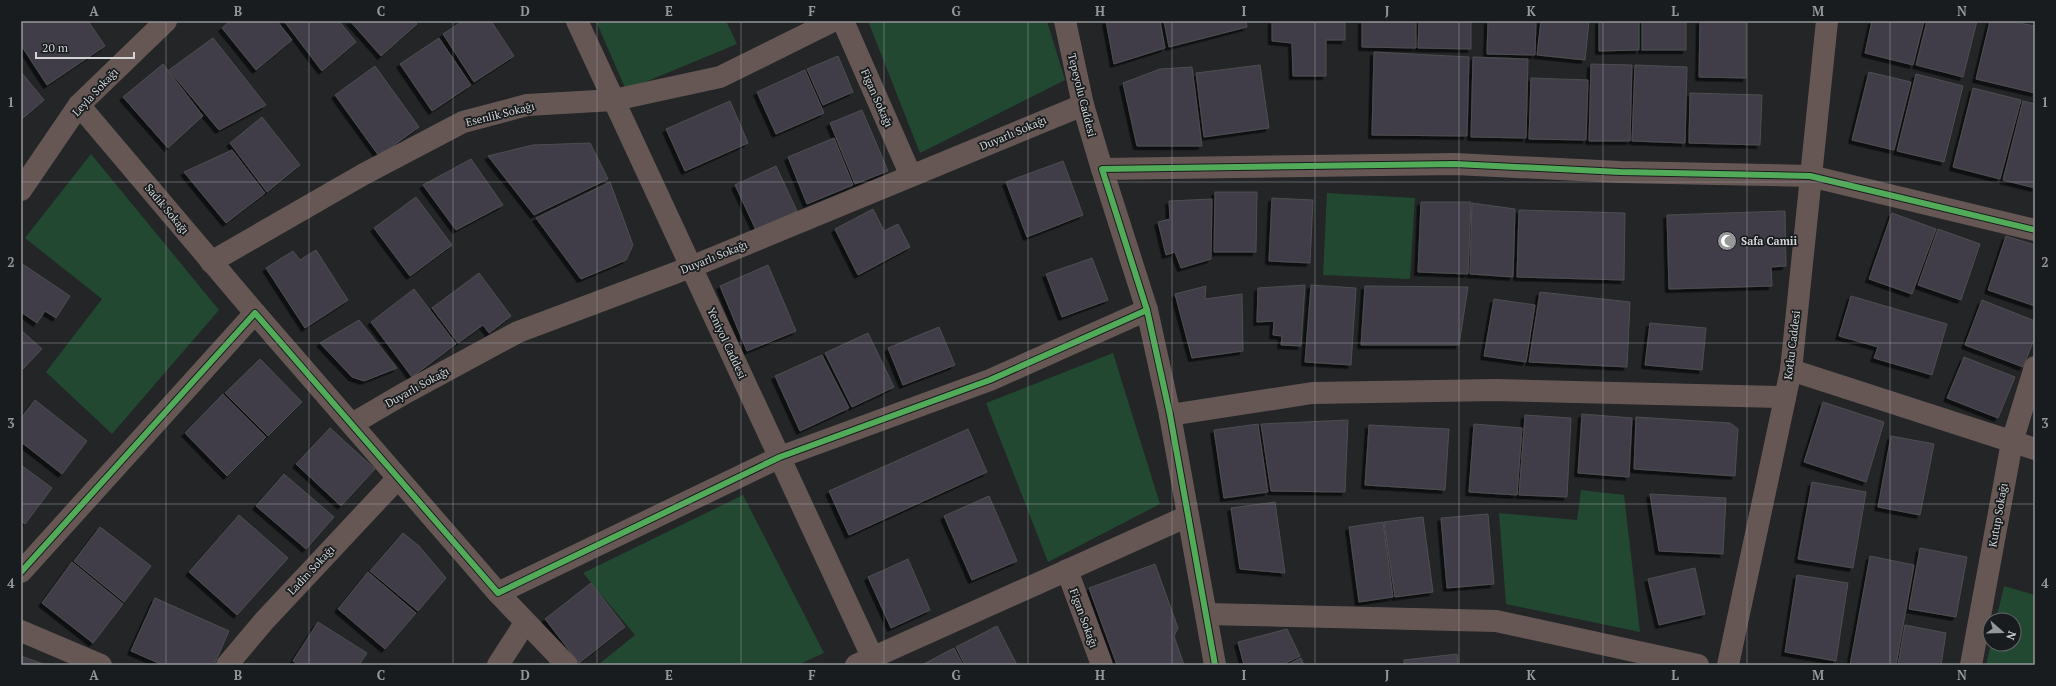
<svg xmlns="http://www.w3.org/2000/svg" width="2056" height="686" font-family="'PT Serif',serif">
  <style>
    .green { fill: #224832 }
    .building { fill: #403e49; stroke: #4d4e50; filter: url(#shadow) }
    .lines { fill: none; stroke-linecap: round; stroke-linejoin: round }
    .minor { stroke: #665755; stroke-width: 22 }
    .tertiary { stroke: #665755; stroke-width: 22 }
    .cycleway-casing { stroke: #191c1e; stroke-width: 8 }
    .cycleway { stroke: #51ab58; stroke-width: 6 }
    .grid { fill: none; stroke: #959799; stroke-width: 1; stroke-opacity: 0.55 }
    .labels { text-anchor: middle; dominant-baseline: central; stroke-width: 3.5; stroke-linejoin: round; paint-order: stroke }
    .street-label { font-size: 11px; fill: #d2d4d6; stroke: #191c1e }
    .poi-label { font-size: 11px; font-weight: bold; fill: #d2d4d6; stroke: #191c1e; text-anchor: start }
    .neatline { fill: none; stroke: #959799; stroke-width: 1.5 }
    .grid-label { font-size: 13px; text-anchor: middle; font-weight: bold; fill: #959799 }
  </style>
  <defs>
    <filter id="shadow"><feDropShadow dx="-3.5" dy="3.5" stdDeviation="0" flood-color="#0009"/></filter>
  </defs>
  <rect width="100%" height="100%" fill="#232527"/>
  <!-- green -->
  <g class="green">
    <path d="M 596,21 L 726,21 L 737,44 L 626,90 Z"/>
    <path d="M 868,21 L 1047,21 L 1065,80 L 920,153 Z"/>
    <path d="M 91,154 L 219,310 L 112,434 L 46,372 L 102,299 L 25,238 Z"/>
    <path d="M 1327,193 L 1415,198 L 1410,279 L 1323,275 Z"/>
    <path d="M 1113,353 L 1160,504 L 1048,562 L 986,403 Z"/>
    <path d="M 1581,490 L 1624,495 L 1640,632 L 1506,604 L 1499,513 L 1577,520 Z"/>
    <path d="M 743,495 L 824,653 L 798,665 L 598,665 L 635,635 L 583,573 Z"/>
    <path d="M 2004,586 L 2035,595 L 2035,665 L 1986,665 L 1991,644 L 2014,644 L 2014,620 L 1996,620 Z"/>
  </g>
  <!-- building -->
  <g class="building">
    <path d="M 21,21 L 88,21 L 105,46 L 47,85 L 21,45 Z"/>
    <path d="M 230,21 L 277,21 L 292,40 L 256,70 L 222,28 Z"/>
    <path d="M 284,21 L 339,21 L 356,42 L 322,71 Z"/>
    <path d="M 350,21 L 414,21 L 417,24 L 381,56 Z"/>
    <path d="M 463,21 L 491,21 L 514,56 L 474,82 L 443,34 Z"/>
    <path d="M 1106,21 L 1160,21 L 1165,48 L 1114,64 Z"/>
    <path d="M 1164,21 L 1246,21 L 1247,27 L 1169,47 Z"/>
    <path d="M 1272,21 L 1345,21 L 1345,40 L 1326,40 L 1326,76 L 1293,76 L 1292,43 L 1272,41 Z"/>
    <path d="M 1362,21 L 1416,21 L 1416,48 L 1362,47 Z"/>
    <path d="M 1419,21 L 1471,21 L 1471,49 L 1418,48 Z"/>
    <path d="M 1488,21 L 1536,21 L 1535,55 L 1487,54 Z"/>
    <path d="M 1541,21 L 1589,21 L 1585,60 L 1537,55 Z"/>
    <path d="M 1599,21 L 1639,21 L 1639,50 L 1599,51 Z"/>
    <rect x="1642" y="21" width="44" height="29"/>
    <path d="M 1700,21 L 1746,21 L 1746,78 L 1699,77 Z"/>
    <path d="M 1872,21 L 1924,21 L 1913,65 L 1865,53 Z"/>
    <path d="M 1927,21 L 1977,21 L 1963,77 L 1916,65 Z"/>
    <path d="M 1990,21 L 2008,21 L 2035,26 L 2035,93 L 1976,79 Z"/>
    <path d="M 213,38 L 266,105 L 219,130 L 169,70 Z"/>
    <path d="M 439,38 L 471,85 L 432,111 L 400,64 Z"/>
    <path d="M 1374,52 L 1469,57 L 1467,136 L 1372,135 Z"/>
    <path d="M 838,56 L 853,92 L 823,105 L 807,69 Z"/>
    <path d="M 1473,57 L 1528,59 L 1526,138 L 1471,137 Z"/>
    <path d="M 163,64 L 203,116 L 168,148 L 123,97 Z"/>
    <path d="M 1591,64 L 1632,65 L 1630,141 L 1589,141 Z"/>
    <path d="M 1260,65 L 1269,128 L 1204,137 L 1196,73 Z"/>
    <path d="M 1635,65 L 1687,67 L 1685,143 L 1632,141 Z"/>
    <path d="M 375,66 L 419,127 L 379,156 L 335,95 Z"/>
    <path d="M 1192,67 L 1202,146 L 1137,146 L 1123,83 L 1160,69 Z"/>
    <path d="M 805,70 L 824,113 L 776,134 L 757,92 Z"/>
    <path d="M 21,72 L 44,100 L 21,120 Z"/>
    <path d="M 1869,72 L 1911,82 L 1894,150 L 1852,140 Z"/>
    <path d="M 1916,74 L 1963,86 L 1944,162 L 1897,151 Z"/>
    <path d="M 1531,78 L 1588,80 L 1586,140 L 1529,139 Z"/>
    <path d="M 1973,88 L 2021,100 L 2000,179 L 1953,167 Z"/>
    <path d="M 1690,93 L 1762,95 L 1760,145 L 1689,143 Z"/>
    <path d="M 730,101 L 748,143 L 685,171 L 666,129 Z"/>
    <path d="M 2023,101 L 2035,104 L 2035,188 L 2003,180 Z"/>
    <path d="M 862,110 L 888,171 L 855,184 L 830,123 Z"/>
    <path d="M 262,117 L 300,165 L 267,192 L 230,143 Z"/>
    <path d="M 834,138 L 853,185 L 807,204 L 788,157 Z"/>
    <path d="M 590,143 L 608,179 L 534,215 L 488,156 L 533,145 Z"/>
    <path d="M 232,150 L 265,193 L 226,223 L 184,172 Z"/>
    <path d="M 471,159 L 503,205 L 456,230 L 423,185 Z"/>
    <path d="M 1063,161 L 1083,215 L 1027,237 L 1006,182 Z"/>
    <path d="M 776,166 L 797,211 L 756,230 L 735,185 Z"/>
    <path d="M 610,182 L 633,245 L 626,260 L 581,279 L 536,218 Z"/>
    <path d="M 1215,192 L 1257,192 L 1256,252 L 1214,252 Z"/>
    <path d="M 416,197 L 452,245 L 410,276 L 374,228 Z"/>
    <path d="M 1272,198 L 1313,200 L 1310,263 L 1269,261 Z"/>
    <path d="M 1212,199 L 1211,259 L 1181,268 L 1175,252 L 1166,255 L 1158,222 L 1170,219 L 1169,201 Z"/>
    <path d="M 1421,202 L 1471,202 L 1468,274 L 1418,272 Z"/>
    <path d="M 1472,203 L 1515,209 L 1513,277 L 1470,274 Z"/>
    <path d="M 873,209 L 884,231 L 898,224 L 910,247 L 858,275 L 835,229 Z"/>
    <path d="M 1519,210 L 1625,213 L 1624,280 L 1517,277 Z"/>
    <path d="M 1785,211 L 1786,266 L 1771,267 L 1772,286 L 1669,289 L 1667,215 Z"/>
    <path d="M 1892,213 L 1936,229 L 1912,294 L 1869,279 Z"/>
    <path d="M 1938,229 L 1980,244 L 1961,300 L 1918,285 Z"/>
    <path d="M 2006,236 L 2035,245 L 2035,306 L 1988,290 Z"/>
    <path d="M 316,250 L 348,300 L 305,328 L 266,268 L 293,251 L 300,260 Z"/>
    <path d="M 1092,258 L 1108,300 L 1062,317 L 1046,274 Z"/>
    <path d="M 21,263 L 70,296 L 56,318 L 45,311 L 37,323 L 21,312 Z"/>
    <path d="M 768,265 L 796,331 L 747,351 L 720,286 Z"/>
    <path d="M 479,273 L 511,316 L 489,333 L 483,325 L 458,343 L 432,308 Z"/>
    <path d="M 1305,285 L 1301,346 L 1281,345 L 1282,336 L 1273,335 L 1274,321 L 1257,322 L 1258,288 Z"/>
    <path d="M 1311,285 L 1356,288 L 1351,365 L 1305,362 Z"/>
    <path d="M 1206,286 L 1205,299 L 1242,294 L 1243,351 L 1192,358 L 1175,294 Z"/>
    <path d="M 1365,286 L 1468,287 L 1459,345 L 1361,345 Z"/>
    <path d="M 414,289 L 456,344 L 412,377 L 371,322 Z"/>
    <path d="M 1540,292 L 1630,302 L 1627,367 L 1529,362 Z"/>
    <path d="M 1851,296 L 1947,324 L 1932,375 L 1874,358 L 1878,347 L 1839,336 Z"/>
    <path d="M 1494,299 L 1535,305 L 1526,362 L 1484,356 Z"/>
    <path d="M 1982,300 L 2035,321 L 2035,337 L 2023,367 L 1965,345 Z"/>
    <path d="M 359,320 L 397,368 L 364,381 L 352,377 L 320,343 Z"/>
    <path d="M 1650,323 L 1706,328 L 1702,370 L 1645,365 Z"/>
    <path d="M 939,327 L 955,365 L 903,385 L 888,348 Z"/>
    <path d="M 21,330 L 42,349 L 21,371 Z"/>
    <path d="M 868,333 L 894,387 L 852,407 L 825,353 Z"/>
    <path d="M 822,355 L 849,408 L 800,431 L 775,376 Z"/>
    <path d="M 1964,357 L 2015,377 L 1998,418 L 1947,398 Z"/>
    <path d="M 260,359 L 302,402 L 268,436 L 225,393 Z"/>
    <path d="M 223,394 L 266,437 L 227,476 L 185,433 Z"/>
    <path d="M 35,400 L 87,441 L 62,474 L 21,442 L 21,418 Z"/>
    <path d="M 1823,402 L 1884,422 L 1866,482 L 1804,462 Z"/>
    <path d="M 1582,414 L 1632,418 L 1629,477 L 1578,473 Z"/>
    <path d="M 1525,415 L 1571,418 L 1567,497 L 1519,495 Z"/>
    <path d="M 1636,417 L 1730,423 L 1738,429 L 1735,476 L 1634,469 Z"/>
    <path d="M 1348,420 L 1345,492 L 1271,491 L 1261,424 Z"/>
    <path d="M 1258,424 L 1268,492 L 1224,498 L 1214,430 Z"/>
    <path d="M 1474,424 L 1522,428 L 1517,495 L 1469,492 Z"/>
    <path d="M 1369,425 L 1449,429 L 1445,490 L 1365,485 Z"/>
    <path d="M 330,428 L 375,469 L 341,506 L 296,464 Z"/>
    <path d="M 968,429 L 987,472 L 849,535 L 829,491 Z"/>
    <path d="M 1891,436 L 1934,444 L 1920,515 L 1878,507 Z"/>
    <path d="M 21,465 L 52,488 L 25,524 L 21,521 Z"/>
    <path d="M 284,474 L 334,517 L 306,549 L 256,506 Z"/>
    <path d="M 1812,482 L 1866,492 L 1853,568 L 1798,559 Z"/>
    <path d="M 1650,494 L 1726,498 L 1723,554 L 1659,551 Z"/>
    <path d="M 989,496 L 1017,561 L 972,580 L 944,516 Z"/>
    <path d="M 1275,502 L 1285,573 L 1240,569 L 1231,508 Z"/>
    <path d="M 1488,514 L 1494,584 L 1447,588 L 1441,518 Z"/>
    <path d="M 239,515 L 288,558 L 237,615 L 189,572 Z"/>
    <path d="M 1423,517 L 1433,592 L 1395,597 L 1384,522 Z"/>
    <path d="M 1383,522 L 1393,597 L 1359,602 L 1349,527 Z"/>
    <path d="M 100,527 L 151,566 L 124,602 L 74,561 Z"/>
    <path d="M 403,533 L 419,546 L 446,578 L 418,611 L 370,571 Z"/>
    <path d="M 1920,548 L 1967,557 L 1956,617 L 1909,609 Z"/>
    <path d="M 1870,556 L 1914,565 L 1896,665 L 1850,665 Z"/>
    <path d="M 908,559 L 930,610 L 891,628 L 868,577 Z"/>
    <path d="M 72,562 L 123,604 L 93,643 L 42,603 Z"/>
    <path d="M 1155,564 L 1178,628 L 1174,636 L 1184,665 L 1117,665 L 1089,588 Z"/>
    <path d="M 1695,568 L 1705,614 L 1659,625 L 1648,579 Z"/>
    <path d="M 368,572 L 416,613 L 385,649 L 338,609 Z"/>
    <path d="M 1797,575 L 1848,583 L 1836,661 L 1785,652 Z"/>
    <path d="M 591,583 L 625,627 L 579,663 L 545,619 Z"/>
    <path d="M 155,598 L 229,631 L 214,665 L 163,665 L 131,651 Z"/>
    <path d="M 318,622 L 367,653 L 359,665 L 299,665 L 293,661 Z"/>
    <path d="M 1905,625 L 1946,633 L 1941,665 L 1898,665 Z"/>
    <path d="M 997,626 L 1017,665 L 965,665 L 956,647 Z"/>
    <path d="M 1287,629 L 1300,656 L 1282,665 L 1244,665 L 1238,642 Z"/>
    <path d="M 954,648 L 963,665 L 922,665 Z"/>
    <path d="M 1457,654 L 1458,665 L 1404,665 L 1404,660 Z"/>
    <path d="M 21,656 L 46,665 L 21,665 Z"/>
    <path d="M 1301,658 L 1304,665 L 1287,665 Z"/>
  </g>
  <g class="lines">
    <!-- minor -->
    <g class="minor">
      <path d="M 577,21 L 876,665"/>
      <path d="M 843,21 L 911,176"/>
      <path d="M 1065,21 L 1083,105 L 1102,169"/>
      <path d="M 79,105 L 255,313"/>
      <path d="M 21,190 L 79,105 L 166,21"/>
      <path d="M 211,262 L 364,174 L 463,122 L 527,105 L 614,100 L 720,77 L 833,21"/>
      <path d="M 1147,310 L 1102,169 L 1455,164 L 1620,172 L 1810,176 L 2035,230"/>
      <path d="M 1791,370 L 2035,449"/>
      <path d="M 1170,415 L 1312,393 L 1496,390 L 1785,397"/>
      <path d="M 352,424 L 405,393 L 518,332 L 691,267 L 1083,105"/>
      <path d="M 1067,570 L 1102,665"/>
      <path d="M 21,572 L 255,313 L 498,593 L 780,457 L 990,380 L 1147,310 L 1170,415 L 1215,665"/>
      <path d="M 498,593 L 567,665"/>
      <path d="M 1206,614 L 1496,621 L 1698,665"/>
      <path d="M 227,665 L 265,620 L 398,478"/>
      <path d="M 498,665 L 525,623"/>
      <path d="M 856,665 L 1188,516"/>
      <path d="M 1728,665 L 1791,370 L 1827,21"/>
      <path d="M 1971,665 L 2012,442 L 2035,367"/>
    </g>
    <!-- tertiary -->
    <path class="tertiary" d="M 21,631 L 101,665"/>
    <defs>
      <g id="cycleway">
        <path d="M 1147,310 L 1102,169 L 1455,164 L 1620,172 L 1810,176 L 2035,230"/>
        <path d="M 21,572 L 255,313 L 498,593 L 780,457 L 990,380 L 1147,310 L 1170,415 L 1215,665"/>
      </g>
    </defs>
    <!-- cycleway casing -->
    <use href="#cycleway" class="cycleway-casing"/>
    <!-- cycleway -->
    <use href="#cycleway" class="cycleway"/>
  </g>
  <!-- grid -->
  <path class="grid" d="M 166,21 L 166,665M 309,21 L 309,665M 453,21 L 453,665M 597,21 L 597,665M 741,21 L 741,665M 884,21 L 884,665M 1028,21 L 1028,665M 1172,21 L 1172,665M 1315,21 L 1315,665M 1459,21 L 1459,665M 1603,21 L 1603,665M 1747,21 L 1747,665M 1890,21 L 1890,665M 21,182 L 2035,182M 21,343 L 2035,343M 21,504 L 2035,504"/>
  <!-- icons -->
  <defs>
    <symbol id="mosque-disc" viewBox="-11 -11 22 22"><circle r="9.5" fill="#959799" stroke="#191c1e"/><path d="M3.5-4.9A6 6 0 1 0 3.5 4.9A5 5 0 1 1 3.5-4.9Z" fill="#fff"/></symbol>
  </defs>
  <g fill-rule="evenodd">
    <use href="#mosque-disc" x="1716" y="230" width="22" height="22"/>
  </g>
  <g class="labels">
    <!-- street labels -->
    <g class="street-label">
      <text transform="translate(95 92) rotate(-47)">Leyla Sokağı</text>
      <text transform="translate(1082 95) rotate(76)">Tepeyolu Caddesi</text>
      <text transform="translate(877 98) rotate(66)">Figan Sokağı</text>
      <text transform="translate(500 114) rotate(-14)">Esenlik Sokağı</text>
      <text transform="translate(1013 133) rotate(-23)">Duyarlı Sokağı</text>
      <text transform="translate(167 209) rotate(50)">Sadık Sokağı</text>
      <text transform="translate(714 257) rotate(-22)">Duyarlı Sokağı</text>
      <text transform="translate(727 343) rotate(65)">Yeniyol Caddesi</text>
      <text transform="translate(1792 345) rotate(-83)">Kotku Caddesi</text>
      <text transform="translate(417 387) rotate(-29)">Duyarlı Sokağı</text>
      <text transform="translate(1998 515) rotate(-80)">Kutup Sokağı</text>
      <text transform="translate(311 570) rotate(-47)">Ladin Sokağı</text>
      <text transform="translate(1084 618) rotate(70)">Figan Sokağı</text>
    </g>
    <!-- poi labels -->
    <g class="poi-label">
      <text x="1741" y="241">Safa Camii</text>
    </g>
  </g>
  <!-- border -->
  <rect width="2056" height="686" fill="none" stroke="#191c1e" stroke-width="44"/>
  <!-- north arrow -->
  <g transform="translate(2002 632) rotate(110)"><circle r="19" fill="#191c1e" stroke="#636668"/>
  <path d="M0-3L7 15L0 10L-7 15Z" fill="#959799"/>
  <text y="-6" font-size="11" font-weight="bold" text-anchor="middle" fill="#d2d4d6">N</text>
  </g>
  <!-- scale -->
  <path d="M36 52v6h98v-6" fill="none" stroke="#d2d4d6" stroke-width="2"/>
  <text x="42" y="52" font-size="12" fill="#d2d4d6" stroke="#191c1e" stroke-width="3" paint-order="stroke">20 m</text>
  <rect x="22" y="22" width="2012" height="642" class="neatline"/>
  <g class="grid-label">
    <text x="94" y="16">A</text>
    <text x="238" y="16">B</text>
    <text x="381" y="16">C</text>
    <text x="525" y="16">D</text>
    <text x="669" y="16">E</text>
    <text x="812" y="16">F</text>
    <text x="956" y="16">G</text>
    <text x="1100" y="16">H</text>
    <text x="1244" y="16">I</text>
    <text x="1387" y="16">J</text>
    <text x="1531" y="16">K</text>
    <text x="1675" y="16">L</text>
    <text x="1818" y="16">M</text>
    <text x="1962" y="16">N</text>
    <text x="11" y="107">1</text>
    <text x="2045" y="107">1</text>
    <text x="11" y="267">2</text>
    <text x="2045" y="267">2</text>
    <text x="11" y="428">3</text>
    <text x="2045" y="428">3</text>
    <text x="11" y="588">4</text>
    <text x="2045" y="588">4</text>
    <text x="94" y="680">A</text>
    <text x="238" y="680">B</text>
    <text x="381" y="680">C</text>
    <text x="525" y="680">D</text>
    <text x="669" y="680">E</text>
    <text x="812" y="680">F</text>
    <text x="956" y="680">G</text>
    <text x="1100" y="680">H</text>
    <text x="1244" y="680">I</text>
    <text x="1387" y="680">J</text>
    <text x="1531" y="680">K</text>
    <text x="1675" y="680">L</text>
    <text x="1818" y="680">M</text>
    <text x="1962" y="680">N</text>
  </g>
</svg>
